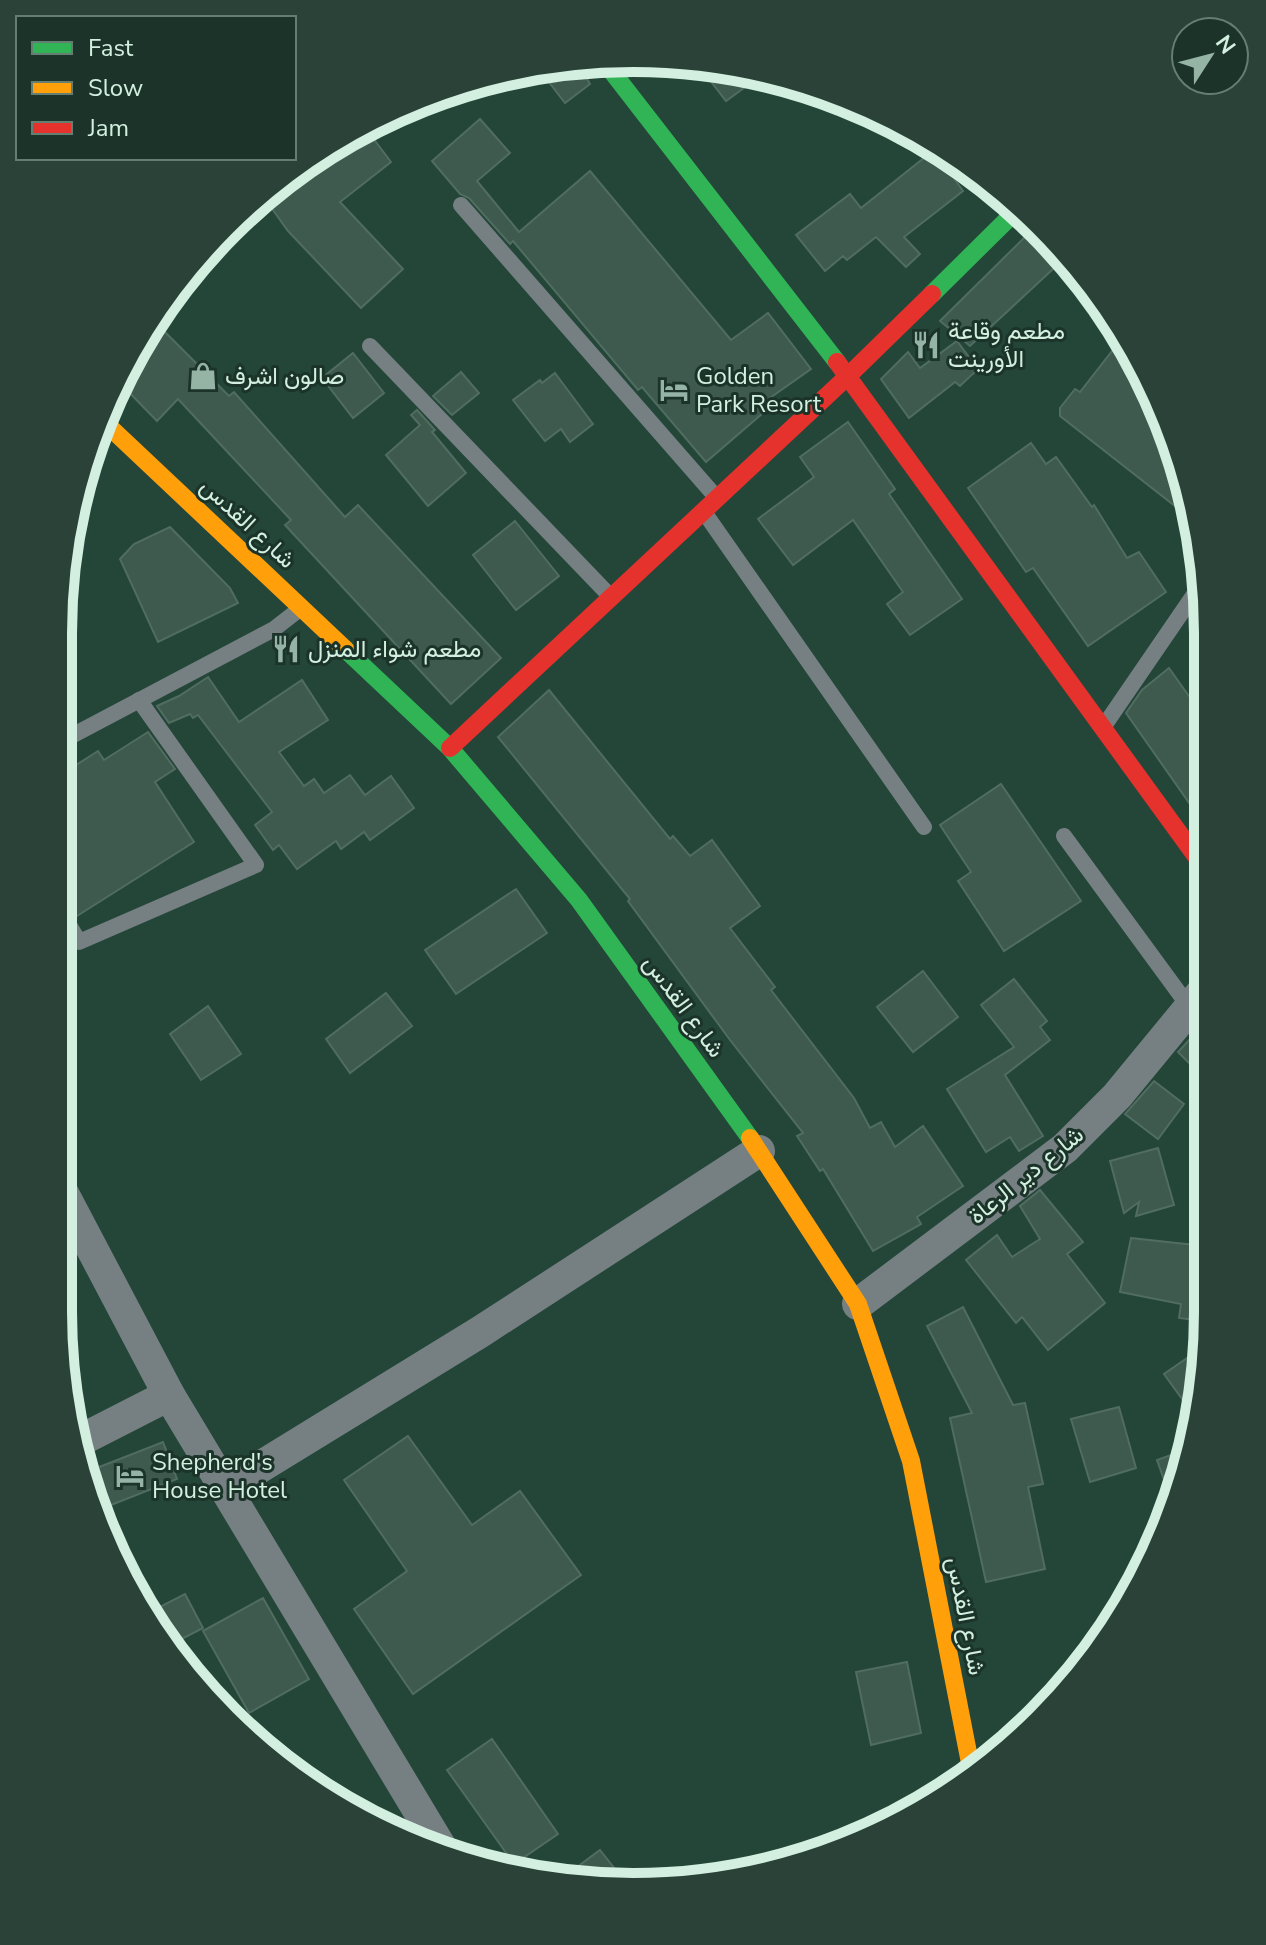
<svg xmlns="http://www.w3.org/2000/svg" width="1266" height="1945" font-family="'Nunito Sans',Vazirmatn,sans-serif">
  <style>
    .building { fill: #3e5a4f; stroke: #516c61; stroke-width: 2 }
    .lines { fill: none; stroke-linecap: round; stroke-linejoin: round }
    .lane { stroke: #768082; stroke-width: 16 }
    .street { stroke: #768082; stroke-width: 32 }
    .fast { stroke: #30b455; stroke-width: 18 }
    .slow { stroke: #ff9f0a; stroke-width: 18 }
    .jam { stroke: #e5322d; stroke-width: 18 }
    .labels { text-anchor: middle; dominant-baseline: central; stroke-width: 6; stroke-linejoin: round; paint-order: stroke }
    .poi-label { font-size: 24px; fill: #d2efe0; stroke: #1b3329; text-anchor: start }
    .street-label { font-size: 24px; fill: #d2efe0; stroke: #1b3329 }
    .rim { fill: none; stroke: #d2efe0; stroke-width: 10 }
  </style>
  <rect width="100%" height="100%" fill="#234639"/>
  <!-- building -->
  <g class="building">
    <path d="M 578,62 L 590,84 L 565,103 L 539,69 Z"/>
    <path d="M 696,62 L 708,63 L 753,73 L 740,84 L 744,88 L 726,101 Z"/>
    <path d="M 480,119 L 510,153 L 477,181 L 519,232 L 590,171 L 731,340 L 768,313 L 811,369 L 757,407 L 763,413 L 706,462 L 642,387 L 638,390 L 513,241 L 510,244 L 469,198 L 460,194 L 432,161 Z"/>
    <path d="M 364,126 L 391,162 L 340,202 L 403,269 L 361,308 L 288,231 L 263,196 L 283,177 Z"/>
    <path d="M 934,150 L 963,191 L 904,237 L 920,254 L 906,267 L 876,237 L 847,260 L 843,256 L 825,271 L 796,235 L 850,194 L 861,208 Z"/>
    <path d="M 1036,226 L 1065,258 L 970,346 L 940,321 Z"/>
    <path d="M 157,324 L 229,396 L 234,392 L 345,517 L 358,505 L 501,658 L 451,704 L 285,525 L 291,520 L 178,399 L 157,421 L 120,383 Z"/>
    <path d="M 1123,337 L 1149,379 L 1189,485 L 1194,521 L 1060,416 L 1060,408 L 1075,389 L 1080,392 Z"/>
    <path d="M 957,341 L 978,369 L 960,386 L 955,382 L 909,418 L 881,379 L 908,352 L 920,368 Z"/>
    <path d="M 353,353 L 384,393 L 353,418 L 322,378 Z"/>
    <path d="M 461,372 L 479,393 L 452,415 L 433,396 Z"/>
    <path d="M 555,373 L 593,424 L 570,442 L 561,429 L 545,441 L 513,400 L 540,380 L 542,383 Z"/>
    <path d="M 417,410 L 435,430 L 432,432 L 466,473 L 428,506 L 386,455 L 420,425 L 411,415 Z"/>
    <path d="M 848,422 L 895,489 L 889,494 L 962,599 L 910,635 L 887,604 L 903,592 L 853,520 L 793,565 L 758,519 L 814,477 L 800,457 Z"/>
    <path d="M 1031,443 L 1046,464 L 1056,457 L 1092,507 L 1094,505 L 1127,558 L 1139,552 L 1166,592 L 1088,646 L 1033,568 L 1026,572 L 968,488 Z"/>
    <path d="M 515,521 L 559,576 L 516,610 L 473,555 Z"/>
    <path d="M 170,527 L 230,588 L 238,603 L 158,642 L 120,559 L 134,544 Z"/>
    <path d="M 1169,668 L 1206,720 L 1206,827 L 1126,713 L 1142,690 Z"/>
    <path d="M 208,677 L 239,722 L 302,680 L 328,720 L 279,752 L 304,786 L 314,779 L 324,793 L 350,775 L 365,795 L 391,776 L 414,808 L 370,840 L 364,832 L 341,849 L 336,841 L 297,869 L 279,845 L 273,850 L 255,825 L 272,812 L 198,715 L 193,718 L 190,714 L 169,723 L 157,706 L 179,696 Z"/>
    <path d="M 549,690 L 670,839 L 673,836 L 690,856 L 712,840 L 760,906 L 730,928 L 775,987 L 771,990 L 854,1098 L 870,1128 L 881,1122 L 895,1147 L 923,1126 L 963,1186 L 917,1217 L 921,1224 L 873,1251 L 823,1169 L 820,1171 L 797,1136 L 803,1133 L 730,1040 L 628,901 L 630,899 L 498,737 Z"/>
    <path d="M 148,732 L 175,769 L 155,782 L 194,842 L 77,916 L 61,892 L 62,774 L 98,751 L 104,760 Z"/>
    <path d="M 1001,784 L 1081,901 L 1004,951 L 958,881 L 971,872 L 940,825 Z"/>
    <path d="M 516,889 L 547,933 L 456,994 L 425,950 Z"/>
    <path d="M 923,971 L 958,1017 L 913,1052 L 877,1007 Z"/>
    <path d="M 1014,979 L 1047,1021 L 1040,1027 L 1050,1040 L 1005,1075 L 1043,1136 L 1019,1151 L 1010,1137 L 986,1152 L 947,1089 L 1014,1047 L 981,1005 Z"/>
    <path d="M 386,993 L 412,1026 L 350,1073 L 326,1039 Z"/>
    <path d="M 208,1006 L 241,1054 L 201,1080 L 170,1034 Z"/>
    <path d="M 1205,1023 L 1205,1079 L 1178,1052 Z"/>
    <path d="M 1154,1081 L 1184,1104 L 1158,1139 L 1125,1114 Z"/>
    <path d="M 1158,1148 L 1174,1205 L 1136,1216 L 1139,1202 L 1124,1213 L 1110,1161 Z"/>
    <path d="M 1040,1190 L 1083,1242 L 1067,1254 L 1105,1303 L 1048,1350 L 1022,1317 L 1016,1323 L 966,1260 L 997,1235 L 1012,1257 L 1040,1239 L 1020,1206 Z"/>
    <path d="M 1131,1238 L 1204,1246 L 1203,1321 L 1179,1318 L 1181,1304 L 1120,1292 Z"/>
    <path d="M 963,1307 L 1013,1405 L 1025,1403 L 1043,1484 L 1028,1487 L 1045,1569 L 986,1582 L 950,1418 L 972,1413 L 927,1326 Z"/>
    <path d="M 1203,1347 L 1203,1387 L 1195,1417 L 1164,1374 Z"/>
    <path d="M 1119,1407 L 1136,1468 L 1090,1482 L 1071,1419 Z"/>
    <path d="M 408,1436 L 472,1525 L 520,1491 L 581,1575 L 413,1694 L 354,1609 L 407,1571 L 344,1480 Z"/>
    <path d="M 163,1442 L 177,1479 L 96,1511 L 88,1496 L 84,1473 Z"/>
    <path d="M 1187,1449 L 1183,1463 L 1172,1502 L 1157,1460 Z"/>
    <path d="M 185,1594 L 203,1628 L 168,1646 L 155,1632 L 146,1614 Z"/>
    <path d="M 263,1598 L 309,1679 L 249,1713 L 203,1631 Z"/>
    <path d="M 907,1662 L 921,1733 L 871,1745 L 856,1672 Z"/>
    <path d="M 492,1739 L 558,1834 L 514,1864 L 447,1770 Z"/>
    <path d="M 600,1850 L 626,1883 L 596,1886 L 561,1879 Z"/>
  </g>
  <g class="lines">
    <!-- lane -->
    <g class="lane">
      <path d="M 461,205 L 716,497"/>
      <path d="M 370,346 L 610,596"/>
      <path d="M 704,512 L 924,827"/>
      <path d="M 1104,726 L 1204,580"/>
      <path d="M 62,741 L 274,629 L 301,608"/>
      <path d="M 1064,836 L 1190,1008"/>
      <path d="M 61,911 L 79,942 L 256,865 L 139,700"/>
    </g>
    <!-- street -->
    <g class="street">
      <path d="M 59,1186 L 169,1395 L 446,1856"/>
      <path d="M 858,1304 L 1065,1148 L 1117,1096 L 1205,989"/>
      <path d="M 79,1441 L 169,1395"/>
      <path d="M 226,1488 L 480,1332 L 759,1151"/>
    </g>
    <!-- fast -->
    <g class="fast">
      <path d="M 603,60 L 837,362"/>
      <path d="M 932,294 L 1019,208"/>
      <path d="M 345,649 L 450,748 L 579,900 L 750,1138"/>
    </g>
    <!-- slow -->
    <g class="slow">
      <path d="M 100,418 L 345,649"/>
      <path d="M 750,1138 L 858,1304 L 911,1461 L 972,1773"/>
    </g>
    <!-- jam -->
    <g class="jam">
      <path d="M 837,362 L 1206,870"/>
      <path d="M 450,748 L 848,376 L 932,294"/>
    </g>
  </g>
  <!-- icons -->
  <defs>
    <symbol id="restaurant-bare" viewBox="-9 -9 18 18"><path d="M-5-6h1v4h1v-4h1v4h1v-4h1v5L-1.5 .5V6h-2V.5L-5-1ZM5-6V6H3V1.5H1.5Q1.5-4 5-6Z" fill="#95b4a6" stroke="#1b3329" stroke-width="2.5" paint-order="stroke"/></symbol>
    <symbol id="shop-bare" viewBox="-9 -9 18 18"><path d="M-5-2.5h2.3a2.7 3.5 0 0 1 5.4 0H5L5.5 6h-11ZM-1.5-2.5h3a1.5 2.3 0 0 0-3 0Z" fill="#95b4a6" stroke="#1b3329" stroke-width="2.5" paint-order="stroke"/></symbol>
    <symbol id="hotel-bare" viewBox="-9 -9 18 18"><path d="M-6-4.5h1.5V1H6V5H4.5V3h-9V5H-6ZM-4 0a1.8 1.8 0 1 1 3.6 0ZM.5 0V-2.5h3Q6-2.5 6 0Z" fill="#95b4a6" stroke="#1b3329" stroke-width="2.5" paint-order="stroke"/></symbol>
  </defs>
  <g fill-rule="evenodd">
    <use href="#restaurant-bare" x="906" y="325" width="40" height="40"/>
    <use href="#shop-bare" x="183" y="356" width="40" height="40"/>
    <use href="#hotel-bare" x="654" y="370" width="40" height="40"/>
    <use href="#restaurant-bare" x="266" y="629" width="40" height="40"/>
    <use href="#hotel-bare" x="110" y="1456" width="40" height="40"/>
  </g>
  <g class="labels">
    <!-- poi labels -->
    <g class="poi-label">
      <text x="948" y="331">مطعم وقاعة<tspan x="948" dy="28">الأورينت</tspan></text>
      <text x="225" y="376">صالون اشرف</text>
      <text x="696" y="376">Golden<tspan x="696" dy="28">Park Resort</tspan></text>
      <text x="308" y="649">مطعم شواء المنزل</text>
      <text x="152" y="1462">Shepherd's<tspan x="152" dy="28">House Hotel</tspan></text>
    </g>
    <!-- street labels -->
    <g class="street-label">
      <text transform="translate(248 523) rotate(43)">شارع القدس</text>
      <text transform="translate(684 1006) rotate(54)">شارع القدس</text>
      <text transform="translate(1026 1175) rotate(-39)">شارع دير الرعاة</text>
      <text transform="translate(966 1616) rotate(79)">شارع القدس</text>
    </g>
  </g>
  <!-- crop -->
  <path d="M0 0H1266V1945H0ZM633 72H633A561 561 0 0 1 1194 633V1312A561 561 0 0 1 633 1873H633A561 561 0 0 1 72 1312V633A561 561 0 0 1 633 72Z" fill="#2a4238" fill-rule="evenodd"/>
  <path class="rim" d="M633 72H633A561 561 0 0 1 1194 633V1312A561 561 0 0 1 633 1873H633A561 561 0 0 1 72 1312V633A561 561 0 0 1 633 72Z"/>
  <!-- legend -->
  <rect x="16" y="16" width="280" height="144" fill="#1b3329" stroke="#647e72" stroke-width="2"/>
  <rect x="32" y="42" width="40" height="12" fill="#30b455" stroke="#647e72" stroke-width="2"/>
  <text x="88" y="56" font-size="24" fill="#d2efe0">Fast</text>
  <rect x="32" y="82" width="40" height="12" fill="#ff9f0a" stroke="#647e72" stroke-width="2"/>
  <text x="88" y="96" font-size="24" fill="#d2efe0">Slow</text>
  <rect x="32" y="122" width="40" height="12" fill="#e5322d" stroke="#647e72" stroke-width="2"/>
  <text x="88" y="136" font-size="24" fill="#d2efe0">Jam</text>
  <!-- north arrow -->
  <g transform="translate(1210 56) rotate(54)"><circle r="38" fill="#1b3329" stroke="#647e72" stroke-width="2"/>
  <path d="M0-6L14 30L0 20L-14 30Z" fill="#95b4a6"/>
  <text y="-12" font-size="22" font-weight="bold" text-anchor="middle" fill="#d2efe0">N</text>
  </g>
</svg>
